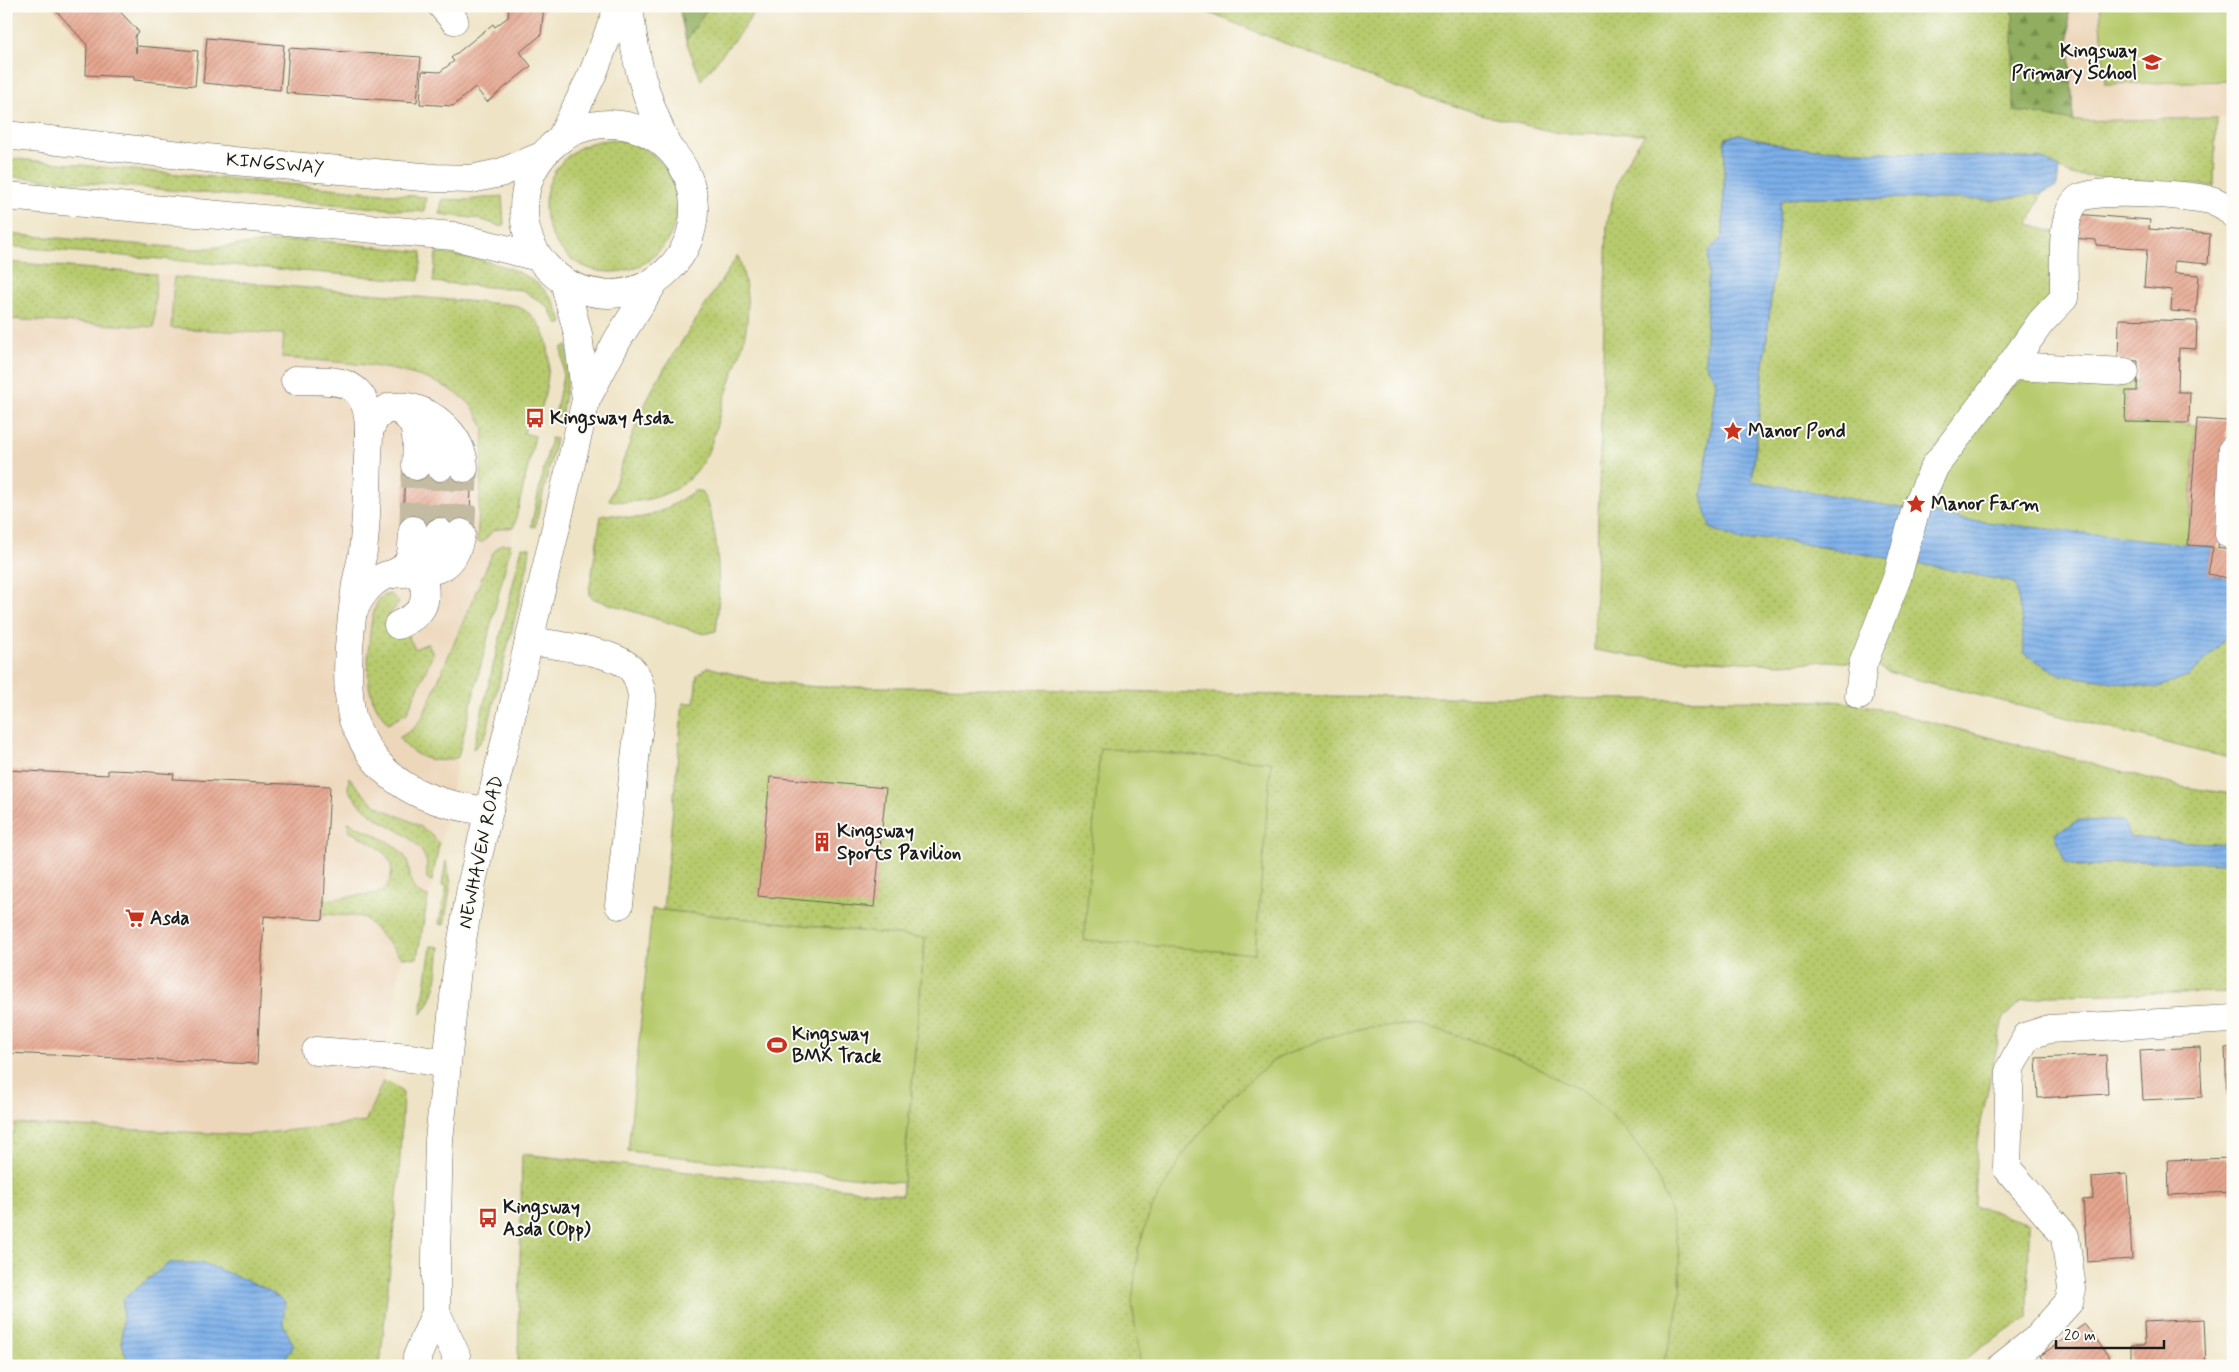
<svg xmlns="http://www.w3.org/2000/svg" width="2239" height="1372" font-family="Mynerve,sans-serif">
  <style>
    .built { fill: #edd7bb }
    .grass { fill: url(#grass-dots); stroke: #6a7344 }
    .forest { fill: url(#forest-firs); stroke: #56653e }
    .garden { fill: #b7ca6d; stroke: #6a7344 }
    .water { fill: url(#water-rules); stroke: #4c6682 }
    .building { fill: url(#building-hatch) }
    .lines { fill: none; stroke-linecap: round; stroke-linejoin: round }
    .minor-tunnel { stroke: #c4bba3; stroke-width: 28; stroke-dasharray: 28 14; stroke-linecap: butt }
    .minor-casing { stroke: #666257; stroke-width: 29 }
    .minor { stroke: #fff; stroke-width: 28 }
    .labels { text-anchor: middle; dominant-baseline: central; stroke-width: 4; stroke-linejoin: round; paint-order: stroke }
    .poi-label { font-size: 19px; font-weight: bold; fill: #1c1c1c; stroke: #fdfcf7; text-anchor: start }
    .street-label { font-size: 19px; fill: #1c1c1c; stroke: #fdfcf7 }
  </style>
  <defs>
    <pattern id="grass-dots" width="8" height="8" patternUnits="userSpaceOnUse" patternTransform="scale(1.25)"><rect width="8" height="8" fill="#b7ca6d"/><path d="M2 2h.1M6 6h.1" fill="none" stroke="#9dad5e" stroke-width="1.8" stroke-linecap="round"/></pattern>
    <pattern id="forest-firs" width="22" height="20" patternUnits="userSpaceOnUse" patternTransform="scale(1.25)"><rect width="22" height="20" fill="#91ae60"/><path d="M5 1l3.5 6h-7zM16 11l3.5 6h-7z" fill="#768d4e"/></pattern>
    <pattern id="water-rules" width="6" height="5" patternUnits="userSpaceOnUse" patternTransform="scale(1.25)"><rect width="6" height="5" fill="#7cafe9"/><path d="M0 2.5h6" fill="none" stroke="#658ebc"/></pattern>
    <pattern id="building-hatch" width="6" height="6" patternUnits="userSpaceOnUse" patternTransform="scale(1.25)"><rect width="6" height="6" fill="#e5a58e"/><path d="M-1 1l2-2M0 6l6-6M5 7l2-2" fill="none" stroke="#c48d7a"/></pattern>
  </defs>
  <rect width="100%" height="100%" fill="#fdfcf7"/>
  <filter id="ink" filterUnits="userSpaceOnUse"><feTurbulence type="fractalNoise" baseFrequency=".02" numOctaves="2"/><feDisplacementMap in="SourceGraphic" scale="10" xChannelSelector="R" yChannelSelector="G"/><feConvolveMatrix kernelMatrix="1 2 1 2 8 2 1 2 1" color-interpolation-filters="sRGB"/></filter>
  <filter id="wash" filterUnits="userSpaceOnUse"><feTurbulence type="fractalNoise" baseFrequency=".0096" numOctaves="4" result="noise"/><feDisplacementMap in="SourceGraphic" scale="20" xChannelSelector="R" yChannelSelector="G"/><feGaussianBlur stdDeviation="1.12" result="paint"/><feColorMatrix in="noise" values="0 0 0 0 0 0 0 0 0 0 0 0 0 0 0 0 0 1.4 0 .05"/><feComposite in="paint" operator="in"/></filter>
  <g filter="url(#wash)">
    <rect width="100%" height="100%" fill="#eee3c5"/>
    <!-- built -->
    <g class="built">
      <path d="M 2068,6 L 2233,6 L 2233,118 L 2073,121 Z"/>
      <path d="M 6,262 L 514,305 L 525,310 L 536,318 L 543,329 L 547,346 L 547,381 L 541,410 L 530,408 L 524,433 L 535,436 L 525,482 L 458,757 L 417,958 L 401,958 L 391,1032 L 388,1032 L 383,1081 L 365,1122 L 247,1135 L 16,1124 L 14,1134 L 6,1133 Z"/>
    </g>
    <!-- grass -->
    <g class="grass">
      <path d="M 680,6 L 758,6 L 743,29 L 701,80 L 686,41 Z"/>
      <path d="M 1182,6 L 2068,6 L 2073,121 L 2216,118 L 2214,186 L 2071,175 L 2042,159 L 1791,148 L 1739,134 L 1725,138 L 1723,236 L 1705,362 L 1716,381 L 1702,496 L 1741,541 L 1769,538 L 1927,565 L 2015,583 L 2021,614 L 2188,677 L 2208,658 L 2233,630 L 2233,758 L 2202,752 L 1891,673 L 1875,665 L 1829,661 L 1781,664 L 1631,656 L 1594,650 L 1607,225 C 1615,184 1620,169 1645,134 L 1558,133 L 1487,116 L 1397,88 L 1202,10 Z"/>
      <circle cx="611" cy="206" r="66"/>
      <path d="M 6,158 L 426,197 L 424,212 L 6,176 Z"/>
      <path d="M 2042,193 L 2029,224 L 2059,234 L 2050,297 L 1906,509 L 1752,482 L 1781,201 L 1799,197 L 1994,200 Z"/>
      <path d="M 502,196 L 504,225 L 502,227 L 480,219 L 440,214 L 442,199 L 466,200 Z"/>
      <path d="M 6,234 L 198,249 L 270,242 L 314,240 L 422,252 L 419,281 L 6,246 Z"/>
      <path d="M 436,253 C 469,257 511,263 538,284 C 551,294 557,309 563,323 L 558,325 L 548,307 L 523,290 L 433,282 Z"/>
      <path d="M 738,255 C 759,321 742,346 722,406 C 716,425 713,446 702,463 C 685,493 641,507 609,500 L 639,417 L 657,380 Z"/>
      <path d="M 6,262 L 156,274 L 154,327 L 6,319 Z"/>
      <path d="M 174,277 L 514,305 C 559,323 551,371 541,410 L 530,408 L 524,433 L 535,436 L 514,527 L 493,530 L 483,542 L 477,542 L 484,429 C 479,417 474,406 463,398 C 421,364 335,362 282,358 L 284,334 L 171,328 Z"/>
      <path d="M 567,346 L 568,376 L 561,417 L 555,416 L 563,376 L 562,347 Z"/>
      <path d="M 551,438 L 556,439 L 535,527 L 531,526 Z"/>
      <path d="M 695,491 L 701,491 C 720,520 721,596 716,631 L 704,634 L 594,599 L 589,595 L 590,586 L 601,516 C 611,512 622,517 633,518 C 656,518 676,502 695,491 Z"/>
      <path d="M 501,544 L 511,544 L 458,757 C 435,766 413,757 399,738 L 413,729 L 423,716 L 492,554 Z"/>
      <path d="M 522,547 L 530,548 L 528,564 L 486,734 L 480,743 L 473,749 Z"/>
      <path d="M 391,594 L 399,603 L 388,616 L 396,636 L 406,632 L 415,649 L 428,643 L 433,654 L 407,713 L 388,724 C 380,713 373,703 370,690 C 366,671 368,612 380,598 C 384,595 386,595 391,594 Z"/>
      <path d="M 708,667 L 763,682 L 819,687 L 942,687 L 1327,696 L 1832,701 L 1860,704 L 2183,787 L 2233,794 L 2233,844 L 2168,841 L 2130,837 L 2065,863 L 2080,867 L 2132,861 L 2233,863 L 2233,992 L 2052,995 L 2021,1001 L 2003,1018 L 1977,1141 L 1974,1205 L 2029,1223 L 2028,1317 L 1954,1366 L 518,1366 L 522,1154 L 902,1195 L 925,938 L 663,910 L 683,703 L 694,703 L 697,675 Z"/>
      <path d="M 349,777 C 358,788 367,800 380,807 C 401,819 425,823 439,844 L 432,881 L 427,879 C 426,872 428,866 426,860 C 417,835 389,828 370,813 C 361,806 355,798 348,790 Z"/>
      <path d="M 348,822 C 365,831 388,838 402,853 C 416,867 401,889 428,897 L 417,958 L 401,957 L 364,917 L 323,914 L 324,900 L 378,893 C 386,889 389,885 391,875 C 396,852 367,840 350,832 Z"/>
      <path d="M 446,861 L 451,883 L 444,925 L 439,924 L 447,886 L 442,885 Z"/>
      <path d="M 431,946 L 440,947 C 437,970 438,997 421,1014 Z"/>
      <path d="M 383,1081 L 394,1085 L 403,1093 L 399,1177 L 380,1366 L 279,1366 L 293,1346 L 283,1324 L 232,1275 L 203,1263 L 169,1263 L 123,1299 L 122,1343 L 129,1366 L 6,1366 L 6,1133 L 14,1133 L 15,1124 L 247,1135 L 365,1122 Z"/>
    </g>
    <!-- forest -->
    <g class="forest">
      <path d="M 680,6 L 709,6 L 686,41 L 679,7 Z"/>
      <path d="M 2013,6 L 2068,6 L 2073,121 L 2013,110 Z"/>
    </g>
    <!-- garden -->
    <g class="garden">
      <path d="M 2100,6 L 2233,6 L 2233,81 L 2105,84 Z"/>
      <path d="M 2026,378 L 2138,381 L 2137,391 L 2126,391 L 2125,422 L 2196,425 L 2188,545 L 1967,520 L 1930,513 L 1943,474 L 2008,390 Z"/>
      <path d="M 1100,748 L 1271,762 L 1255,954 L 1084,940 Z"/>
      <path d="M 652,909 L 925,938 L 903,1183 L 628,1151 Z"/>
      <path d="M 1416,1025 C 1467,1037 1511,1052 1557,1078 C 1567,1084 1578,1088 1587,1095 C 1643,1136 1678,1201 1680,1270 C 1680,1278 1681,1288 1680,1296 C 1676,1320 1670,1343 1662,1366 L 1141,1366 L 1132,1303 L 1138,1250 L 1150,1211 L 1181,1158 L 1225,1102 L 1274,1060 L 1324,1038 L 1368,1027 Z"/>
    </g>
    <!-- water -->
    <g class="water">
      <path d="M 1739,134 L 1791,148 L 2042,159 L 2059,168 L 2057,187 L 2042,193 L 1994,200 L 1799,197 L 1781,201 L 1752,481 L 1967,520 L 2213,547 L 2208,574 L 2233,579 L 2233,630 L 2208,658 L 2188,677 L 2156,688 L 2061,675 L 2024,654 L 2021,614 L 2015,583 L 1927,565 L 1769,538 L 1742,541 L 1710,528 L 1702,496 L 1716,381 L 1705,362 L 1709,251 L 1723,236 L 1725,139 Z"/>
      <path d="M 2079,820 L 2123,821 L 2130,837 L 2168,841 L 2233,844 L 2233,863 L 2132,861 L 2080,867 L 2065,863 L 2055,833 Z"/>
      <path d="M 169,1263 L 203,1263 L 265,1288 L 285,1302 L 283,1324 L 294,1346 L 279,1366 L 129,1366 L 122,1343 L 123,1299 Z"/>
    </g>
    <g id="blocks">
      <!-- building -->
      <g class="building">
        <path d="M 52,6 L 115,6 L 139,32 L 135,36 L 136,53 L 137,46 L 198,51 L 195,86 L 134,80 L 134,77 L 86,75 L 87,45 Z"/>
        <path d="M 509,6 L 544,6 L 541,35 L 520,52 L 531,66 L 487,102 L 475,87 L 453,106 L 420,104 L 422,71 L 440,72 L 454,61 L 451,58 L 493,24 L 495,27 L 508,17 Z"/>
        <path d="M 207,38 L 284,45 L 280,90 L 203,83 Z"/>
        <path d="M 289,48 L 421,57 L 417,102 L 286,93 Z"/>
        <path d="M 2075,214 L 2150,220 L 2149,229 L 2210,234 L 2208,264 L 2174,261 L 2174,273 L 2199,275 L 2196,313 L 2171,311 L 2172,290 L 2144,287 L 2147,249 L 2096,245 L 2096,240 L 2073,238 Z"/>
        <path d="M 2119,319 L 2197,321 L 2196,349 L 2179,348 L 2178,392 L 2190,392 L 2189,423 L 2125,422 L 2126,391 L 2137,391 L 2138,361 L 2118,360 Z"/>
        <path d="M 2197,419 L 2227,421 L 2218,548 L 2233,551 L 2233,579 L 2208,574 L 2213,547 L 2188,545 Z"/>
        <path d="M 405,466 L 472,468 L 469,533 L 403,530 Z"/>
        <path d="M 6,770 L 108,775 L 108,770 L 139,771 L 174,774 L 173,779 L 330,786 L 323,920 L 264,916 L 257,1064 L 6,1053 Z"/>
        <path d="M 770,777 L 886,788 L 874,907 L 758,896 Z"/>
        <path d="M 2200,1047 L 2202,1097 L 2143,1100 L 2140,1050 Z"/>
        <path d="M 2233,1047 L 2233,1096 L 2227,1096 L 2225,1048 Z"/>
        <path d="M 2106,1055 L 2108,1094 L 2038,1098 L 2036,1058 Z"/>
        <path d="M 2233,1158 L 2233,1192 L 2169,1195 L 2168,1160 Z"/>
        <path d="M 2127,1174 L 2132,1259 L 2087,1262 L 2083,1200 L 2093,1199 L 2092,1177 Z"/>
        <path d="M 2204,1319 L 2206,1366 L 2131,1366 L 2131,1345 L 2145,1345 L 2144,1322 Z"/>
        <path d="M 2085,1324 L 2109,1357 L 2097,1366 L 2047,1366 L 2040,1356 Z"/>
      </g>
    </g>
  </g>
  <g filter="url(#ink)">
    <use href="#blocks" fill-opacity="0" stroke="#666257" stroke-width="1"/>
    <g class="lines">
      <!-- minor-tunnel -->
      <g class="minor-tunnel">
        <path d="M 413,530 L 416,466"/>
        <path d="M 439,532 L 440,467"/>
        <path d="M 461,533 L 464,468"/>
      </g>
      <defs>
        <g id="minor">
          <path d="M 442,6 L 454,20"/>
          <path d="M 629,6 C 635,62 644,94 667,145"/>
          <circle cx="609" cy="209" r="85"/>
          <path d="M 6,135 L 233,161 L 435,178 L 471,179 L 500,173 L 542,156"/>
          <path d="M 561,138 L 593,73 L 619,6"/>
          <path d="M 6,196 L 453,236 L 538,257"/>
          <path d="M 564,281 L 578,334 L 586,400"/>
          <path d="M 2011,366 L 2125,372"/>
          <path d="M 295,380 C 312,381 340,378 354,389 C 373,403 369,436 368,457 C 367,488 367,520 363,551 C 361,565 356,578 355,592 C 350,632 344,676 352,716 C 353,723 358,731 361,737 C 386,789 436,805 489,811"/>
          <path d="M 390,407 C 421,416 417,439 416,466"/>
          <path d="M 430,417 C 443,430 441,450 440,467"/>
          <path d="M 369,433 C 381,380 463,415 464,468"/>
          <path d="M 2229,534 L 2233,449"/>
          <path d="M 392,574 C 413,566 412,551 413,530"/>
          <path d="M 354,610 C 361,594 374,576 393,574 C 428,569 453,579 461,533"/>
          <path d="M 398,625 C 426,612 428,603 422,573 L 436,561 L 439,532"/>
          <path d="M 529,641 C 554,645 619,651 633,671 C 639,678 640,687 642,696 L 619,905"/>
          <path d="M 1859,696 L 1863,664 L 1897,578 L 1916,508 L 1935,466 L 1993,390 L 2041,322 L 2064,298 C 2065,273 2058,216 2078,199 C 2093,187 2195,195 2214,201 C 2221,204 2229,208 2233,214"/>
          <path d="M 316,1051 L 411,1058 L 446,1064"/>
          <path d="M 417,1366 L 417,1357 L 436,1312"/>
          <path d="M 456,1366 L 456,1355 L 436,1312 L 436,1256 L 439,1140 L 457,969 L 472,882 L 586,400 L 618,339 L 655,281"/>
          <path d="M 2002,1366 L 2035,1340 L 2069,1302 L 2072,1289 L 2065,1236 L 2007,1168 L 2010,1068 L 2027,1036 L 2049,1029 L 2233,1019"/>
        </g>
      </defs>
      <!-- minor casing -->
      <use href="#minor" class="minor-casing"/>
      <!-- minor -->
      <use href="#minor" class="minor"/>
    </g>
  </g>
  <!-- icons -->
  <defs>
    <symbol id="school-bare" viewBox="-9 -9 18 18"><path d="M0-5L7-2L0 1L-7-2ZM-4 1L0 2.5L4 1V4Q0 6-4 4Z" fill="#c8321e" stroke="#fdfcf7" stroke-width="2.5" paint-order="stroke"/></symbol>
    <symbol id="bus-bare" viewBox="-9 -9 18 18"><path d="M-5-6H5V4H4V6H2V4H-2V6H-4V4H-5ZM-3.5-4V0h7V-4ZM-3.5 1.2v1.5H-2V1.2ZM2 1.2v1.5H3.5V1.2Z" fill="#c8321e" stroke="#fdfcf7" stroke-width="2.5" paint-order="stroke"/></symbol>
    <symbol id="sight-bare" viewBox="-9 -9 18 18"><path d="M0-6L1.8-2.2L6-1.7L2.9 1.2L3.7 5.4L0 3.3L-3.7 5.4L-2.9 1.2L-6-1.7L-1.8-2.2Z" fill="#c8321e" stroke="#fdfcf7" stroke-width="2.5" paint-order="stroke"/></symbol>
    <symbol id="building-bare" viewBox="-9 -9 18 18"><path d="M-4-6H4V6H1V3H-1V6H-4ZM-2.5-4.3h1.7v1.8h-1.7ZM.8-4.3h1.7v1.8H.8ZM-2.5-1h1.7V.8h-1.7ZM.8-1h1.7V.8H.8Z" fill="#c8321e" stroke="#fdfcf7" stroke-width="2.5" paint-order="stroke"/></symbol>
    <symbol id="supermarket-bare" viewBox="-9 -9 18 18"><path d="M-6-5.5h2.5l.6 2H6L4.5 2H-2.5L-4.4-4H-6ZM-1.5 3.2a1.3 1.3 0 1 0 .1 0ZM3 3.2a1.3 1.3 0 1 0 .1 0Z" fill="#c8321e" stroke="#fdfcf7" stroke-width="2.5" paint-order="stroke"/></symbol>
    <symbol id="stadium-bare" viewBox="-9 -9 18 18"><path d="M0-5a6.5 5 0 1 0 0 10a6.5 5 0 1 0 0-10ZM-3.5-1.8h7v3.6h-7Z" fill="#c8321e" stroke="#fdfcf7" stroke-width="2.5" paint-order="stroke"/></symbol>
  </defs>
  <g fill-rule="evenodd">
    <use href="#school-bare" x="2138" y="48" width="28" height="28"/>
    <use href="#bus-bare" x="521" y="404" width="28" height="28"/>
    <use href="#sight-bare" x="1719" y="417" width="28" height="28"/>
    <use href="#sight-bare" x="1902" y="490" width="28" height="28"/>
    <use href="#building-bare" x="808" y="828" width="28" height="28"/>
    <use href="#supermarket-bare" x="121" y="904" width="28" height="28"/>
    <use href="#stadium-bare" x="763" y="1031" width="28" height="28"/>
    <use href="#bus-bare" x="474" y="1204" width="28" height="28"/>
  </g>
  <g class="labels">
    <!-- poi labels -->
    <g class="poi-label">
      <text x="2137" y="51" text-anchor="end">Kingsway<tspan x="2137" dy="22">Primary School</tspan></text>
      <text x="550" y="418">Kingsway Asda</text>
      <text x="1748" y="431">Manor Pond</text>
      <text x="1931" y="504">Manor Farm</text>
      <text x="837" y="831">Kingsway<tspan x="837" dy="22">Sports Pavilion</tspan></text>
      <text x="150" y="918">Asda</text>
      <text x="792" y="1034">Kingsway<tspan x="792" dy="22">BMX Track</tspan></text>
      <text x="503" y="1207">Kingsway<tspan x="503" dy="22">Asda (Opp)</tspan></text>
    </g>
    <!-- street labels -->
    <g class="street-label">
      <text transform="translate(275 164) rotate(5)">KINGSWAY</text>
      <text transform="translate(481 852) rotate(-78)">NEWHAVEN ROAD</text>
    </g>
  </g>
  <!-- margin -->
  <rect width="2239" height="1372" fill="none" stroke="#fdfcf7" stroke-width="25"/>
  <!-- scale -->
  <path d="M2056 1340v8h108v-8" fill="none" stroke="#1c1c1c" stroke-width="2.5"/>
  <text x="2064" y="1340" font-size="15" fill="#1c1c1c" stroke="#fdfcf7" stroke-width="4" paint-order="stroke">20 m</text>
</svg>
